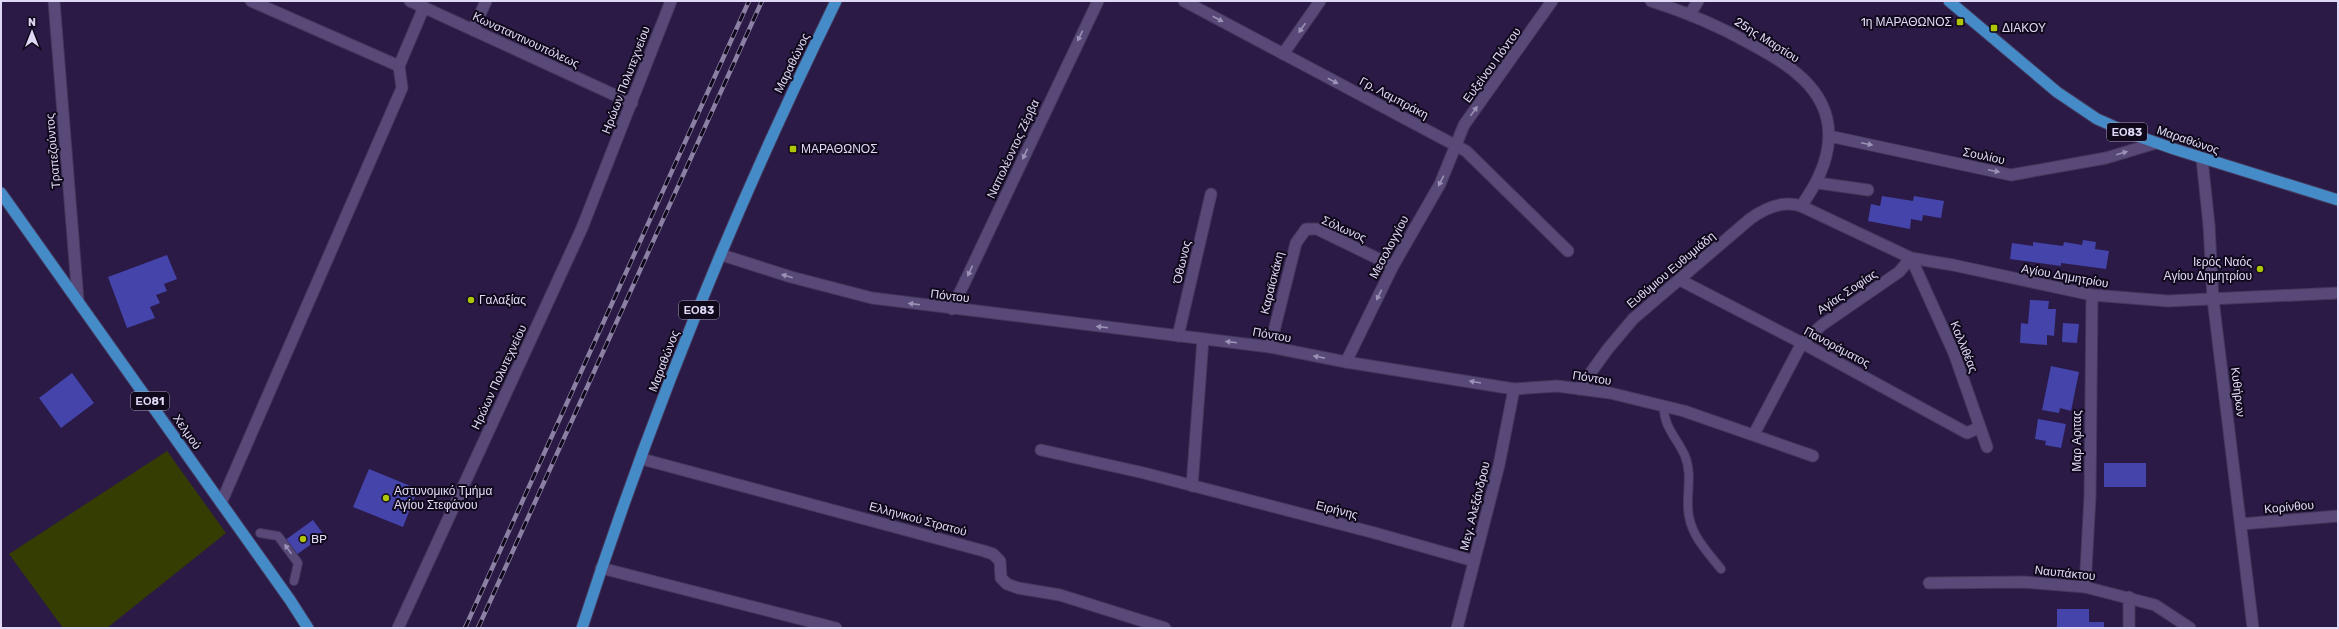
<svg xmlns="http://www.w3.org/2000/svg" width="2339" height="629" font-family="Rubik,sans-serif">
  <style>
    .green { fill: #353d03 }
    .building { fill: #4444ab }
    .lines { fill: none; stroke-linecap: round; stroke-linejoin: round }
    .service-casing { stroke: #44365b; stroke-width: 10 }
    .pedestrian-casing { stroke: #44365b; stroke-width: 13 }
    .minor-casing { stroke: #44365b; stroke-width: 13 }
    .tertiary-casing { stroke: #44365b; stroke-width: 13 }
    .secondary-casing { stroke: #44365b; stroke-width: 13 }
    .primary-casing { stroke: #44365b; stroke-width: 13 }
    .service { stroke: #584978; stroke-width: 8 }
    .pedestrian { stroke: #584978; stroke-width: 11 }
    .minor { stroke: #584978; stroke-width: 11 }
    .tertiary { stroke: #584978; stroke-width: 11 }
    .secondary { stroke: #584978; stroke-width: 11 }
    .primary { stroke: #448bc7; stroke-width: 11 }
    .rail-casing { stroke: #8c81a4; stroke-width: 4.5 }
    .rail { stroke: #10091c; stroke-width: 3; stroke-dasharray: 9; stroke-linecap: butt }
    .oneway { fill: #9c91b6 }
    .poi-dot { fill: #aec508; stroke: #10091c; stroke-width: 1.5 }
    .labels { text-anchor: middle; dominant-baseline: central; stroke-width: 4; stroke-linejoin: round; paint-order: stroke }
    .shield { fill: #10091c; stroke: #a29bb4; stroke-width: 1 }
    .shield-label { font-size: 11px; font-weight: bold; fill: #e0d9f5 }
    .poi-label { font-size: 12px; fill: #e0d9f5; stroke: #10091c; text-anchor: start }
    .street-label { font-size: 12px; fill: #e0d9f5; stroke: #10091c }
  </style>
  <rect width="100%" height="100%" fill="#2a1a45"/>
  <!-- green -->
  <path class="green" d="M 167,451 L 226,533 L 107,628 L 63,628 L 9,554 Z"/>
  <!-- building -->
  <g class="building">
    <path d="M 1882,196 L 1913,201 L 1914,196 L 1944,201 L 1941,218 L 1923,215 L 1922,221 L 1911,219 L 1910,229 L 1868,221 L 1871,204 L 1880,206 Z"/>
    <path d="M 2083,240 L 2096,242 L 2095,249 L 2109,251 L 2106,269 L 2061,263 L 2061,266 L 2010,259 L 2012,243 L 2033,246 L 2033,242 L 2063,246 L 2064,242 L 2082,245 Z"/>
    <path d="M 167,255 L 177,279 L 164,284 L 167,291 L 156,295 L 160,303 L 150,307 L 155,318 L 127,328 L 108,277 Z"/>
    <path d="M 2030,300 L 2049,301 L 2048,309 L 2056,309 L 2054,336 L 2047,335 L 2047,345 L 2020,343 L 2021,323 L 2028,324 Z"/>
    <path d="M 2063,323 L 2079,324 L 2077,343 L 2062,342 Z"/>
    <path d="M 2051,366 L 2079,372 L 2071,411 L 2060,408 L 2059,413 L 2042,410 Z"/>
    <path d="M 72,373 L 94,403 L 61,428 L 39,398 Z"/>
    <path d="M 2038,419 L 2066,424 L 2061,448 L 2045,445 L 2046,441 L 2035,439 Z"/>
    <rect x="2104" y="463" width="42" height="24"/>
    <path d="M 369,469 L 418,489 L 403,527 L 353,507 Z"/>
    <path d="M 313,520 L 324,535 L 292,558 L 281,543 Z"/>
    <path d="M 2057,609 L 2089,609 L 2089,622 L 2104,622 L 2104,628 L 2057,628 Z"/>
  </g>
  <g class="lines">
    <defs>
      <g id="service">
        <path d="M 1664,406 C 1663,427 1678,439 1685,456 C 1692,473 1687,491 1688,508 C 1689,534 1706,550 1721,569"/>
        <path d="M 260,533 L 278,536 L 298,563 L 294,581"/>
      </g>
      <path id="pedestrian" d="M 2202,159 L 2209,225"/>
      <g id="minor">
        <path d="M 251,1 L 399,66"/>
        <path d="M 410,1 L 632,103"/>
        <path d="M 1184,1 L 1466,151 L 1568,251"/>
        <path d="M 1651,1 C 1686,12 1717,25 1749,43 C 1767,53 1786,63 1802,78 C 1844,117 1831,165 1801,206"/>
        <path d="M 1690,14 L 1698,1"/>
        <path d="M 473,30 L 486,1"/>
        <path d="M 1283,54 L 1320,1"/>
        <path d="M 1829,136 L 2011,175 L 2106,158 L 2156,143"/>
        <path d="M 1818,183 L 1868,190"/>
        <path d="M 2209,225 L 2213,299 L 2253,628"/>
        <path d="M 722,255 L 791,277 L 872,298 L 1270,347 L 1346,362 L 1514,389 L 1557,386 L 1610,393 L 1684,411 L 1813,456"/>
        <path d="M 1680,280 L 1802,343 L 1967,433 L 1980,427"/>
        <path d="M 952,309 L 1098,1"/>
        <path d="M 1178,336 L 1211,194"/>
        <path d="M 1270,347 L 1296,243 L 1306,229 L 1317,229 L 1393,266"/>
        <path d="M 1346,362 L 1393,266 L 1440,184 L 1464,125 L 1552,1"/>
        <path d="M 1579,389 L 1607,350 L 1633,319 L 1750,219 C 1765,208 1782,200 1801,206 L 1911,258 L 1953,265 L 2092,295 L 2168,301 L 2338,293"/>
        <path d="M 1754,434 L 1802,343 L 1822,325 L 1899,272 L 1911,258 L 1954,353 L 1987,447"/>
        <path d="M 1041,450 L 1144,473 L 1375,533 L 1474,561"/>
        <path d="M 642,459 L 984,551 L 993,554 L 1000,561 L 1001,578 L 1007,584 L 1018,588 L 1060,595 L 1165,628"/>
        <path d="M 1192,486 L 1203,339"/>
        <path d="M 221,503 L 402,88 L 399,66 L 424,7"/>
        <path d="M 2241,524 L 2338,516"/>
        <path d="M 601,568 L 836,628"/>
        <path d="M 1929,583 L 2023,582 L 2085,587 L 2155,605 L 2190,628"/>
        <path d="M 2085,587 L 2090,497 L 2092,295"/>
        <path d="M 1457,628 L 1499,465 L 1514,389"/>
        <path d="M 2129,628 L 2129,597"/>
      </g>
      <path id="tertiary" d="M 398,628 L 582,228 L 671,1"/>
      <path id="secondary" d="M 54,1 L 78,300"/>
      <g id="primary">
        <path d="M 1949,1 L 2057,92 L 2097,119 L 2129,133 L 2174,149 L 2338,200"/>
        <path d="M 1,193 L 290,600 L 308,628"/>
        <path d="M 582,628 C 651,414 737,203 836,1"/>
      </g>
    </defs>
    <!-- service casing -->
    <use href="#service" class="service-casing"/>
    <!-- pedestrian casing -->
    <use href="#pedestrian" class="pedestrian-casing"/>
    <!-- minor casing -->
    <use href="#minor" class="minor-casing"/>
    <!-- tertiary casing -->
    <use href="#tertiary" class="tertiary-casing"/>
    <!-- secondary casing -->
    <use href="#secondary" class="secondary-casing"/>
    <!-- primary casing -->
    <use href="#primary" class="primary-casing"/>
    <!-- service -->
    <use href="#service" class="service"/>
    <!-- pedestrian -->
    <use href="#pedestrian" class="pedestrian"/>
    <!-- minor -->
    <use href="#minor" class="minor"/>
    <!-- tertiary -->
    <use href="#tertiary" class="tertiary"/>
    <!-- secondary -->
    <use href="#secondary" class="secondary"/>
    <!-- primary -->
    <use href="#primary" class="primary"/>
    <defs>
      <g id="rail">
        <path d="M 465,628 L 749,1"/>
        <path d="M 478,628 L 762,1"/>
      </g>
    </defs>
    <!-- rail casing -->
    <use href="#rail" class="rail-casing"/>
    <!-- rail -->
    <use href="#rail" class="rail"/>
  </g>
  <!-- one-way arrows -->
  <defs><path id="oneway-solid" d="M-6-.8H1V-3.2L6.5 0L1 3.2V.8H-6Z"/></defs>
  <g class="oneway">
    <use href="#oneway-solid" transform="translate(1218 19) rotate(28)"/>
    <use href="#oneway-solid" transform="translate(1302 28) rotate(125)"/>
    <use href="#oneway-solid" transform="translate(1080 36) rotate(116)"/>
    <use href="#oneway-solid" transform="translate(1333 81) rotate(28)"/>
    <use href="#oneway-solid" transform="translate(1474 111) rotate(-54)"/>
    <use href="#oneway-solid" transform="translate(1867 144) rotate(12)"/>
    <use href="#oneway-solid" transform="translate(2122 153) rotate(-16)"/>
    <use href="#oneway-solid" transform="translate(1025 154) rotate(115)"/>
    <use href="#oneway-solid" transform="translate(1994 171) rotate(12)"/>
    <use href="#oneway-solid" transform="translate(1441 181) rotate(117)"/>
    <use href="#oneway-solid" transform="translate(970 271) rotate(115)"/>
    <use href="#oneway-solid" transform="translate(787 276) rotate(-164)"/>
    <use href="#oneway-solid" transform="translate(1379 295) rotate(116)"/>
    <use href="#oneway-solid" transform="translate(914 304) rotate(-173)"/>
    <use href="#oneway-solid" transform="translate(1102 327) rotate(-173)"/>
    <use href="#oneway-solid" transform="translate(1231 342) rotate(-173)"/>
    <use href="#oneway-solid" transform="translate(1319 357) rotate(-169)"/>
    <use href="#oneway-solid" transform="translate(1475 382) rotate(-170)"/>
    <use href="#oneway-solid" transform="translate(288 549) rotate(-126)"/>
  </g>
  <!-- markers -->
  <g class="poi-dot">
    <rect x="1956" y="18" width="8" height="8" rx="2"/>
    <rect x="1990" y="24" width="8" height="8" rx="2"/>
    <rect x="789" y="145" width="8" height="8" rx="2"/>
    <circle cx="2260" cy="269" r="4"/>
    <circle cx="471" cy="300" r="4"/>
    <circle cx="386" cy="498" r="4"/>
    <circle cx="303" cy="539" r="4"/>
  </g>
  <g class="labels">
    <!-- shield labels -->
    <g class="shield">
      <rect x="2107" y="123" width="40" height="18" rx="3"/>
      <rect x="679" y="301" width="40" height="18" rx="3"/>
      <rect x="131" y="392" width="38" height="18" rx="3"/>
    </g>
    <g class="shield-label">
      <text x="2127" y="132">ΕΟ83</text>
      <text x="699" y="310">ΕΟ83</text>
      <text x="150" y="401">ΕΟ81</text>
    </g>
    <!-- poi labels -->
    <g class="poi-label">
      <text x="1952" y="22" text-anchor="end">1η ΜΑΡΑΘΩΝΟΣ</text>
      <text x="2002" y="28">ΔΙΑΚΟΥ</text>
      <text x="801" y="149">ΜΑΡΑΘΩΝΟΣ</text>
      <text x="2252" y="262" text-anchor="end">Ιερός Ναός<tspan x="2252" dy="14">Αγίου Δημητρίου</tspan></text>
      <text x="479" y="300">Γαλαξίας</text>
      <text x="394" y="491">Αστυνομικό Τμήμα<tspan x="394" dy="14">Αγίου Στεφάνου</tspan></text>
      <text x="311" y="539">BP</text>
    </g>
    <!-- street labels -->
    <g class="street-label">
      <text transform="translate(526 40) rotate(25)">Κωνσταντινουπόλεως</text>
      <text transform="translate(1767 40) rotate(32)">25ης Μαρτίου</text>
      <text transform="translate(792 63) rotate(-64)">Μαραθώνος</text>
      <text transform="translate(1492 65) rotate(-54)">Ευξείνου Πόντου</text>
      <text transform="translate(626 80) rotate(-69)">Ηρώων Πολυτεχνείου</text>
      <text transform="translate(1394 98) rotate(28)">Γρ. Λαμπράκη</text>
      <text transform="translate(2188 140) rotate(19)">Μαραθώνος</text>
      <text transform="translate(1013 149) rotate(-65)">Ναπολέοντος Ζέρβα</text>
      <text transform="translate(53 151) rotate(-95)">Τραπεζούντος</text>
      <text transform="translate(1984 156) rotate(12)">Σουλίου</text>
      <text transform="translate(1344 229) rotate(24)">Σόλωνος</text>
      <text transform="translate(1389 247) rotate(-62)">Μεσολογγίου</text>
      <text transform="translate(1182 262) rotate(-77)">Όθωνος</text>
      <text transform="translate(1671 270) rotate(-40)">Ευθύμιου Ευθυμιάδη</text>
      <text transform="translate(2065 276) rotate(10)">Αγίου Δημητρίου</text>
      <text transform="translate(1272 283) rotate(-76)">Καραϊσκάκη</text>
      <text transform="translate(1847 292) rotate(-34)">Αγίας Σοφίας</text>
      <text transform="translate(950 296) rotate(7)">Πόντου</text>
      <text transform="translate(1272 335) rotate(10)">Πόντου</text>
      <text transform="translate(1837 347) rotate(28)">Πανοράματος</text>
      <text transform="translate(1964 347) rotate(68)">Καλλιθέας</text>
      <text transform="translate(664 361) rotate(-69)">Μαραθώνος</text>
      <text transform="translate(499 377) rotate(-65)">Ηρώων Πολυτεχνείου</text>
      <text transform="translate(1592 378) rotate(9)">Πόντου</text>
      <text transform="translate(2238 392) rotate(83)">Κυθήρων</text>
      <text transform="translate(187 432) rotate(55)">Χελμού</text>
      <text transform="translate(2077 441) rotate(-90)">Μαρ Αριτας</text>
      <text transform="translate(1475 506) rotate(-76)">Μεγ. Αλεξάνδρου</text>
      <text transform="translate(2289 507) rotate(-5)">Κορίνθου</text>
      <text transform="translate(1337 510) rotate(14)">Ειρήνης</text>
      <text transform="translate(918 519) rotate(15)">Ελληνικού Στρατού</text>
      <text transform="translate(2065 573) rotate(6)">Ναυπάκτου</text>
    </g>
  </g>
  <!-- border -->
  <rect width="2339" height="629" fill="none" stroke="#e0d9f5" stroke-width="4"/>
  <!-- north arrow -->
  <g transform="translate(32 32)" stroke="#10091c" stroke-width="3" paint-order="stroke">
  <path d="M0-3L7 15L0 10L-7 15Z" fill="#e0d9f5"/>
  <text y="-6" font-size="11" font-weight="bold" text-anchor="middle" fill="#e0d9f5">N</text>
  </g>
</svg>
